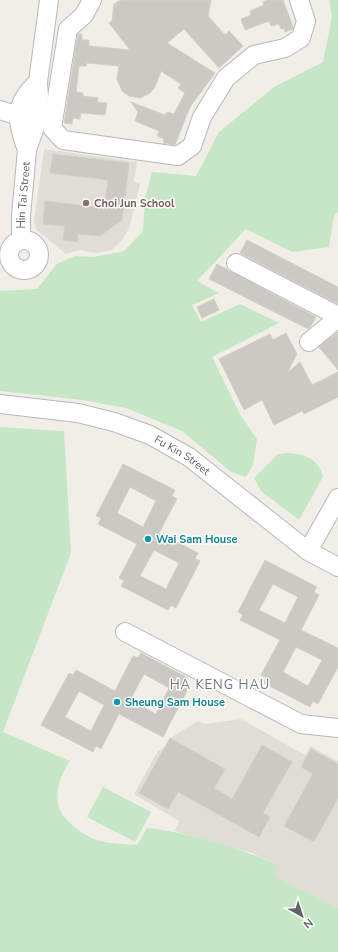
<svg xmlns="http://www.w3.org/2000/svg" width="338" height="952" font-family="'Nunito Sans',sans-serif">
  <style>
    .education { fill: #e0ddd6 }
    .green { fill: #c5e7c5 }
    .building { fill: #ccc9c4; stroke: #d5d0c6; fill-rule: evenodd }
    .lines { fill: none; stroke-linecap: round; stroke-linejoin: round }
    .minor-casing { stroke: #b5b8bb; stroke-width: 20 }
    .minor { stroke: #fff; stroke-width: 18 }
    .education-dot { fill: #8d6e63; stroke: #fff; stroke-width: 1.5 }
    .culture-dot { fill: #0f9aa8; stroke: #fff; stroke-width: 1.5 }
    .labels { text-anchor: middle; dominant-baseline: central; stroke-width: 3; stroke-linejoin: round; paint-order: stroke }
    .street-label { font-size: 11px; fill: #5f6367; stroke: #fff }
    .education-label { font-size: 11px; font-weight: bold; fill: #785e54; stroke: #fff; text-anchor: start }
    .culture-label { font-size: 11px; font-weight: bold; fill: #0d838f; stroke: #fff; text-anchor: start }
    .quarter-label { font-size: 13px; letter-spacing: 1px; fill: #707579; stroke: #fff }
  </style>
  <rect width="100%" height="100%" fill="#f1eee8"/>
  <!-- education -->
  <g class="education">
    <path d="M 44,149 L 137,162 L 134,182 L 140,184 L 130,226 L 123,239 L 112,250 L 96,253 L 80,250 L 66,254 L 37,230 L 34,222 Z"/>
    <path d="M 241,719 L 305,755 L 310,746 L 338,761 L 338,908 L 275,876 L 278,865 L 252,853 L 175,831 L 179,821 L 134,794 L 158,751 L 167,746 L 172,737 L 198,721 L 205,724 Z"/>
  </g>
  <!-- green -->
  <g class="green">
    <path d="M 329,0 L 338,0 L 338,212 L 334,215 L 329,247 L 292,252 L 246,229 L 197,281 L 219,293 L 192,305 L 201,322 L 240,304 L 279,323 L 212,357 L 241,416 L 257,439 L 253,465 L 246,477 L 231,472 L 182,431 L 126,408 L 82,400 L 0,391 L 0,291 L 37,289 L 57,264 L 75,256 L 94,257 L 124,251 L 143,231 L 145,198 L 152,172 L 196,176 L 219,132 L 274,87 L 323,62 L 332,17 Z"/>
    <path d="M 0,427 L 64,431 L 71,553 L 3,732 L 70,761 C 61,774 56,787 58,804 C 59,819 87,838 100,841 C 112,844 125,844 137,845 L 147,828 C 192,833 237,847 278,865 L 275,876 L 338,908 L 338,952 L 0,952 Z"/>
    <path d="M 287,453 C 303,453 319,459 323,477 L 299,520 L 261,491 L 254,478 L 278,454 Z"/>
    <path d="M 103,787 L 151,812 L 135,842 L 87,817 Z"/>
  </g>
  <!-- building -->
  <g class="building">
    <path d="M 121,0 L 211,0 L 208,16 L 225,35 L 229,31 L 243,46 L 219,68 L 184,29 L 167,43 L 215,73 L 190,107 L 175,145 L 163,143 L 164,139 L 157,136 L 159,131 L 135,121 L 138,112 L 131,102 L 165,115 L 167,112 L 174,114 L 185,93 L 178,88 L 181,84 L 161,71 L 155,87 L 150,93 L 140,98 L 129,96 L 122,91 L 117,79 L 119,66 L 87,63 L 86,66 L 79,66 L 76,92 L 83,93 L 83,96 L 98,98 L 97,102 L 107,103 L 105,115 L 81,113 L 80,119 L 73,118 L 72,124 L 64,123 L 78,34 L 82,34 L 82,40 L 89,40 L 89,46 L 130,50 L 109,23 L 112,21 L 114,4 Z"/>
    <path d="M 268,0 L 283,0 L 293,27 L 293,29 L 285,32 L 284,28 L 281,29 L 279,24 L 271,26 L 269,21 L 245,30 L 241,19 L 251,15 L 250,11 L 264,5 L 263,2 Z"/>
    <path d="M 53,154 L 129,163 L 122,220 L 100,236 L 78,234 L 78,242 L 63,240 L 65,226 L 43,224 L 45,201 L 104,208 L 108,180 L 50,173 Z"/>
    <path d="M 247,240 L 338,287 L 338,304 L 240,253 Z"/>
    <path d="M 217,264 L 316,317 L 311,326 L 308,329 L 209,279 Z"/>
    <path d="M 214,299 L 219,310 L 202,318 L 197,307 Z"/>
    <path d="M 338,332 L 338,370 L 319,347 Z"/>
    <path d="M 286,333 L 297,354 L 287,373 L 300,362 L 312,385 L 338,372 L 338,397 L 304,414 L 302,411 L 274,425 L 262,400 L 244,410 L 219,359 L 270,334 L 273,340 Z"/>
    <path d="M 123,464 L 175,490 L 172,496 L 177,499 L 159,533 L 198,553 L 195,559 L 200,561 L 176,608 L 171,605 L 168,610 L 121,586 L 124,581 L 119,578 L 137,544 L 98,524 L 101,518 L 96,516 ZM 130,487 L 156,501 L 143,527 L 117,513 ZM 154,550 L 179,563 L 166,589 L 140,576 Z"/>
    <path d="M 265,560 L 317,587 L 314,592 L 319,595 L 301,630 L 338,648 L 338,667 L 318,704 L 313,701 L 310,707 L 264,683 L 266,677 L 261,675 L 280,640 L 240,620 L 243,615 L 238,612 ZM 273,584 L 298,597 L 285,623 L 259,610 ZM 296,647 L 322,660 L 308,686 L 283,672 Z"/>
    <path d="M 141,653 L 188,678 L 185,683 L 190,685 L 163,737 L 119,714 L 101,749 L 96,746 L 93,752 L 41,725 L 69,673 L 73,675 L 76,670 L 115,691 L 133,656 L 138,658 ZM 144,674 L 169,688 L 156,714 L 130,700 ZM 79,691 L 104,705 L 91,731 L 65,717 Z"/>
    <path d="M 170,738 L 225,769 L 214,788 L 232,799 L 262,745 L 292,762 L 263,813 L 270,817 L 259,837 L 178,792 L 168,809 L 139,793 Z"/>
    <path d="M 311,749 L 338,764 L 338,798 L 314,842 L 284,826 L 313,774 L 301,767 Z"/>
  </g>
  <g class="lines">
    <defs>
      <g id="minor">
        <path d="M 92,0 L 84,15 L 68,29 L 52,128 L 63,140 L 178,156 L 192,146 L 202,117 L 226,78 L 254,55 L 285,48 L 301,38 L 306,21 L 299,0"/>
        <path d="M 0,110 L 19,116 L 30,111"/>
        <path d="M 27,150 C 16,121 13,104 38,82"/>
        <circle cx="24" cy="255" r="15"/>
        <path id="s1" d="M 21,240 L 21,216 L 27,150 L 35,127 L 39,97 L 38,82 L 49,0"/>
        <path d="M 236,263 L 338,316"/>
        <path d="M 309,342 L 338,318"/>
        <path id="s2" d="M 0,404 L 78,413 L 114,422 L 150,435 L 189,457 L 308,551 L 338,567"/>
        <path d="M 308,551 L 338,498"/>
        <path d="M 125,632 L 301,724 L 338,728"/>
      </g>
    </defs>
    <!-- minor casing -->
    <use href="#minor" class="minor-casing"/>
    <!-- minor -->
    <use href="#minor" class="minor"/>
  </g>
  <!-- markers -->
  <circle class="education-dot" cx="86" cy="203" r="4"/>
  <g class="culture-dot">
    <circle cx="148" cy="539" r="4"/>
    <circle cx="117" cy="702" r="4"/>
  </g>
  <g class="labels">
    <!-- street labels -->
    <g class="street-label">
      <text stroke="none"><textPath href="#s1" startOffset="45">Hin Tai Street</textPath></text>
      <text stroke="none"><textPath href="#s2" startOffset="192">Fu Kin Street</textPath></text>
    </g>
    <!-- education labels -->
    <g class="education-label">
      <text x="94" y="203">Choi Jun School</text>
    </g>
    <!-- culture labels -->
    <g class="culture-label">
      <text x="156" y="539">Wai Sam House</text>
      <text x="125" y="702">Sheung Sam House</text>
    </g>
    <!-- quarter labels -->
    <g class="quarter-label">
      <text x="220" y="685">HA KENG HAU</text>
    </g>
  </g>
  <!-- north arrow -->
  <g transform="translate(302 916) rotate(141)" stroke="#ffffff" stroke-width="3" paint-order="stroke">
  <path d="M0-3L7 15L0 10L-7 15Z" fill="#5f6367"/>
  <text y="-6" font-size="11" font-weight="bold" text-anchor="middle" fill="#5f6367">N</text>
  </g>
</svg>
